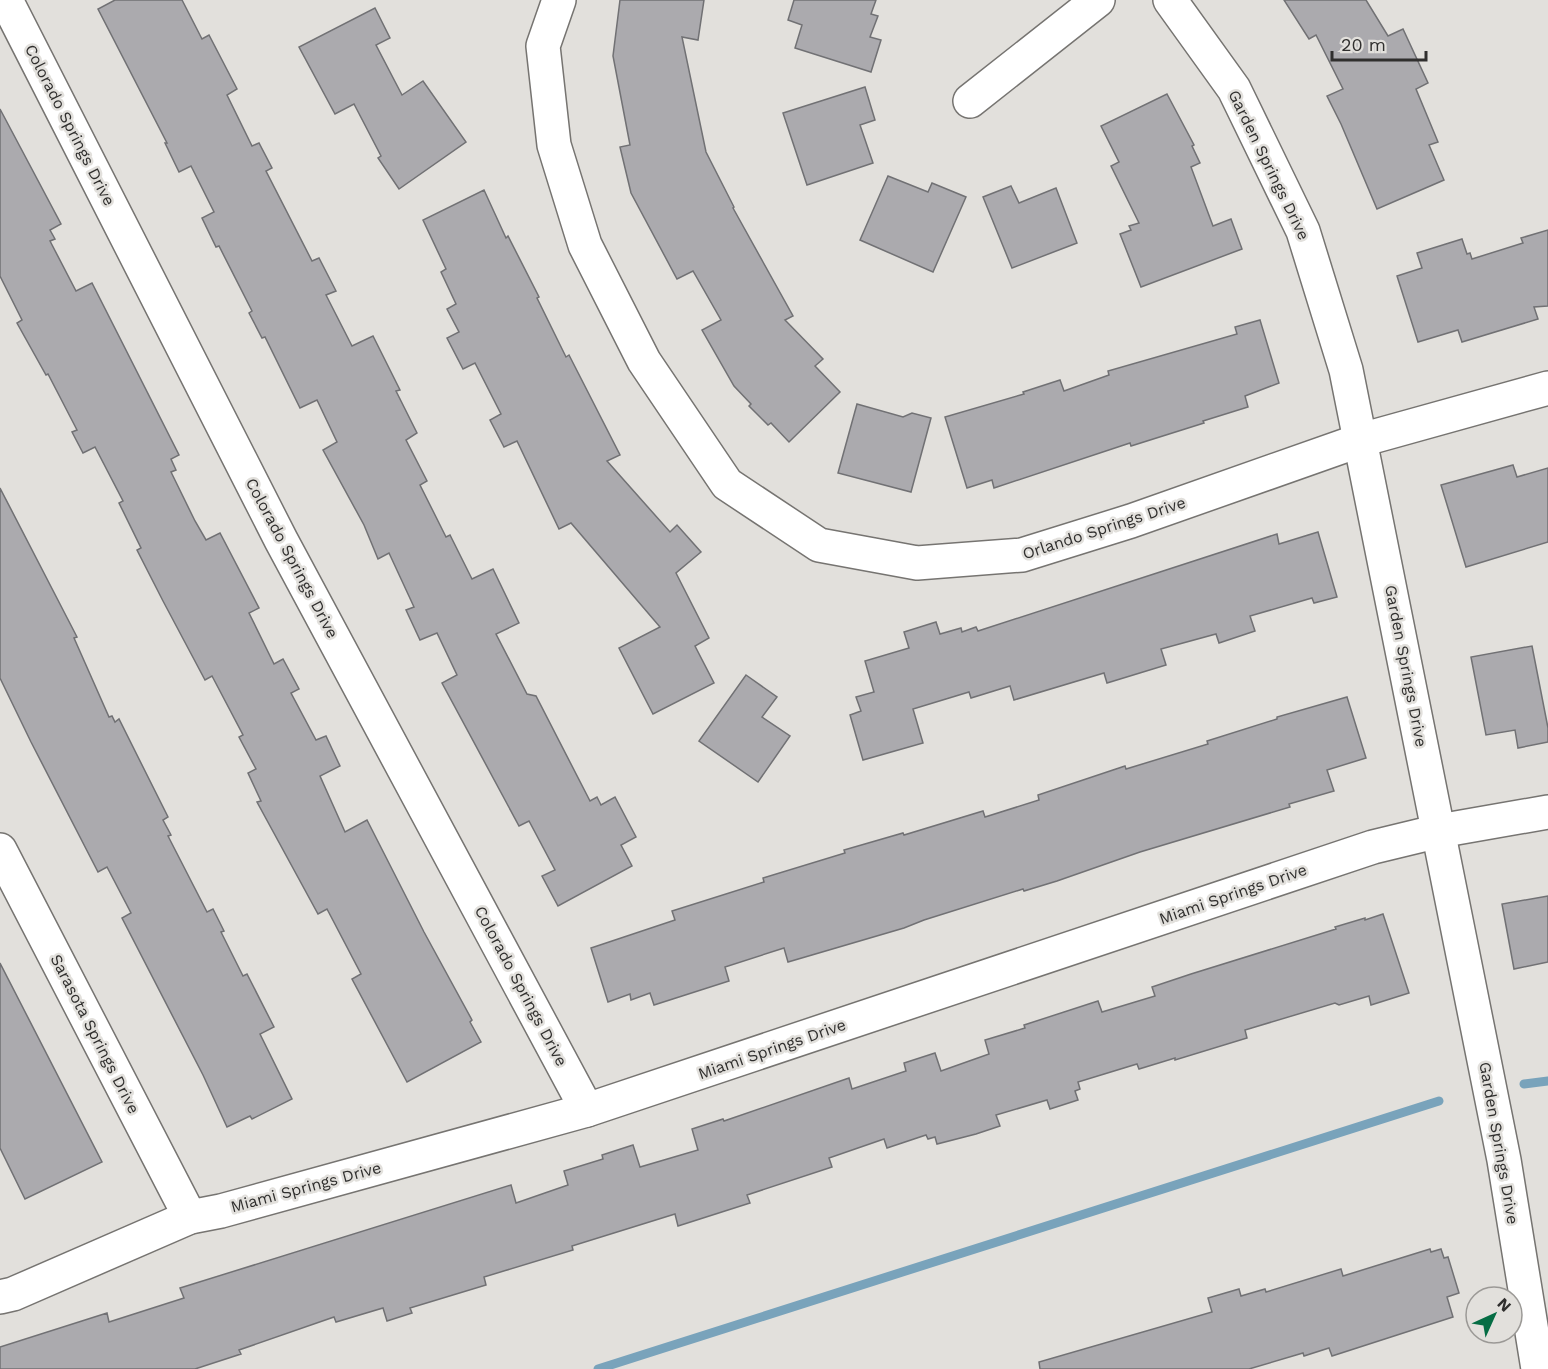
<svg xmlns="http://www.w3.org/2000/svg" width="1548" height="1369" font-family="'Work Sans',sans-serif">
  <style>
    .lines { fill: none; stroke-linecap: round; stroke-linejoin: round }
    .stream { stroke: #79a3bb; stroke-width: 9 }
    .building { fill: #abaaae; stroke: #717174; stroke-width: 1.5 }
    .street-casing { stroke: #767471; stroke-width: 36 }
    .secondary-casing { stroke: #767471; stroke-width: 36 }
    .street { stroke: #fff; stroke-width: 33 }
    .secondary { stroke: #fff; stroke-width: 33 }
    .labels { text-anchor: middle; dominant-baseline: central; stroke-width: 5; stroke-linejoin: round; paint-order: stroke }
    .street-label { font-size: 16px; fill: #302f2e; stroke: #e2e0dc }
  </style>
  <rect width="100%" height="100%" fill="#e2e0dc"/>
  <g class="lines">
    <!-- stream -->
    <g class="stream">
      <path d="M 1524,1084 L 1548,1081"/>
      <path d="M 598,1369 L 1439,1101"/>
    </g>
  </g>
  <!-- building -->
  <g class="building">
    <path d="M 115,0 L 182,0 L 202,39 L 209,35 L 237,89 L 227,95 L 252,146 L 259,143 L 272,168 L 266,171 L 312,261 L 319,258 L 336,291 L 326,295 L 352,346 L 373,336 L 400,390 L 396,391 L 417,433 L 406,440 L 427,481 L 420,485 L 446,537 L 450,535 L 472,579 L 493,569 L 519,623 L 496,634 L 527,694 L 536,696 L 590,801 L 597,797 L 601,805 L 615,797 L 636,837 L 621,845 L 632,866 L 558,906 L 542,876 L 555,870 L 529,821 L 519,826 L 442,683 L 457,675 L 437,633 L 420,640 L 406,610 L 414,607 L 389,553 L 378,559 L 364,525 L 323,450 L 337,442 L 317,400 L 300,408 L 265,337 L 262,338 L 249,313 L 252,311 L 219,246 L 216,247 L 202,218 L 214,212 L 191,166 L 179,172 L 165,143 L 167,143 L 98,9 Z"/>
    <path d="M 620,0 L 704,0 L 698,40 L 682,37 L 706,152 L 734,207 L 733,208 L 793,316 L 785,320 L 823,359 L 815,366 L 840,392 L 789,442 L 771,423 L 768,425 L 749,406 L 751,404 L 734,386 L 702,330 L 721,320 L 693,271 L 677,279 L 631,193 L 620,147 L 630,145 L 613,56 Z"/>
    <path d="M 794,0 L 876,0 L 871,14 L 878,16 L 870,37 L 881,40 L 871,72 L 795,48 L 802,25 L 788,20 Z"/>
    <path d="M 1284,0 L 1366,0 L 1388,36 L 1403,29 L 1428,83 L 1416,89 L 1438,142 L 1429,145 L 1444,180 L 1377,209 L 1341,124 L 1327,96 L 1343,89 L 1316,35 L 1309,39 Z"/>
    <path d="M 375,8 L 390,38 L 376,45 L 402,95 L 423,81 L 466,142 L 399,189 L 378,158 L 381,156 L 354,104 L 335,114 L 299,47 Z"/>
    <path d="M 865,87 L 875,120 L 860,125 L 873,163 L 807,185 L 783,113 Z"/>
    <path d="M 1167,94 L 1194,145 L 1192,146 L 1200,163 L 1191,167 L 1213,226 L 1231,219 L 1242,249 L 1141,287 L 1120,234 L 1131,230 L 1129,226 L 1139,223 L 1111,166 L 1119,162 L 1101,126 Z"/>
    <path d="M 0,109 L 61,224 L 50,230 L 55,239 L 50,241 L 76,291 L 92,283 L 179,455 L 171,459 L 176,470 L 171,472 L 195,521 L 206,540 L 220,533 L 259,608 L 249,613 L 274,664 L 283,659 L 299,689 L 291,693 L 316,740 L 326,736 L 340,766 L 320,776 L 345,832 L 367,820 L 424,932 L 472,1020 L 470,1022 L 481,1042 L 407,1082 L 352,979 L 361,974 L 327,909 L 318,914 L 257,802 L 261,801 L 248,773 L 256,769 L 239,737 L 243,735 L 212,676 L 205,680 L 163,601 L 137,550 L 141,548 L 119,503 L 123,501 L 95,447 L 83,453 L 72,432 L 77,430 L 48,374 L 46,375 L 17,323 L 22,320 L 0,276 Z"/>
    <path d="M 888,176 L 928,192 L 932,183 L 966,197 L 933,272 L 860,240 Z"/>
    <path d="M 1011,186 L 1019,203 L 1056,188 L 1077,243 L 1012,268 L 983,197 Z"/>
    <path d="M 484,190 L 506,238 L 508,236 L 539,297 L 537,298 L 566,357 L 569,355 L 620,455 L 607,461 L 670,532 L 677,525 L 701,552 L 676,573 L 709,638 L 695,646 L 714,683 L 653,714 L 619,648 L 660,627 L 571,523 L 559,529 L 517,441 L 504,447 L 490,420 L 501,414 L 475,363 L 463,369 L 447,338 L 459,332 L 447,309 L 456,304 L 441,272 L 446,269 L 423,220 Z"/>
    <path d="M 1548,230 L 1548,306 L 1534,307 L 1538,319 L 1462,342 L 1458,330 L 1418,342 L 1397,276 L 1422,268 L 1417,253 L 1462,239 L 1467,254 L 1470,253 L 1472,259 L 1523,243 L 1521,238 Z"/>
    <path d="M 1260,320 L 1279,383 L 1245,396 L 1248,407 L 1203,421 L 1204,423 L 1131,446 L 1130,443 L 994,488 L 992,480 L 967,488 L 945,417 L 1024,394 L 1023,392 L 1060,380 L 1064,391 L 1109,375 L 1108,371 L 1237,334 L 1235,327 Z"/>
    <path d="M 857,404 L 903,417 L 912,413 L 931,418 L 911,492 L 838,473 Z"/>
    <path d="M 1513,465 L 1517,477 L 1548,468 L 1548,542 L 1466,567 L 1441,485 Z"/>
    <path d="M 0,488 L 77,637 L 74,638 L 109,717 L 112,716 L 115,722 L 119,719 L 168,817 L 163,820 L 171,835 L 168,836 L 207,912 L 213,909 L 224,931 L 221,932 L 243,976 L 247,974 L 274,1027 L 260,1034 L 292,1099 L 252,1119 L 250,1116 L 227,1127 L 203,1075 L 122,918 L 131,913 L 107,867 L 98,872 L 31,742 L 0,678 Z"/>
    <path d="M 1318,532 L 1337,597 L 1314,603 L 1312,598 L 1250,616 L 1255,631 L 1219,643 L 1216,634 L 1161,649 L 1166,665 L 1107,683 L 1104,673 L 1014,700 L 1010,686 L 971,698 L 969,692 L 913,709 L 923,743 L 863,760 L 850,715 L 861,711 L 856,697 L 874,692 L 865,661 L 909,648 L 904,632 L 936,622 L 940,634 L 961,628 L 962,632 L 976,627 L 978,631 L 1277,534 L 1279,544 Z"/>
    <path d="M 1532,646 L 1548,728 L 1548,742 L 1518,748 L 1515,730 L 1486,735 L 1471,657 Z"/>
    <path d="M 746,675 L 777,697 L 762,717 L 790,736 L 758,782 L 699,741 Z"/>
    <path d="M 1347,697 L 1366,758 L 1327,770 L 1334,791 L 1289,804 L 1290,807 L 1140,852 L 1057,881 L 1024,891 L 1023,889 L 924,920 L 904,928 L 788,962 L 784,948 L 725,967 L 729,981 L 654,1005 L 650,993 L 631,1000 L 630,994 L 608,1002 L 591,948 L 675,920 L 672,911 L 764,882 L 763,878 L 845,853 L 844,850 L 903,833 L 904,835 L 983,811 L 985,817 L 1039,800 L 1038,795 L 1125,766 L 1126,769 L 1208,744 L 1207,741 L 1277,719 L 1277,717 Z"/>
    <path d="M 1548,896 L 1548,962 L 1514,969 L 1502,904 Z"/>
    <path d="M 1383,914 L 1409,993 L 1371,1005 L 1369,996 L 1339,1005 L 1335,1003 L 1245,1030 L 1247,1038 L 1175,1060 L 1175,1058 L 1139,1069 L 1137,1064 L 1078,1082 L 1080,1089 L 1075,1091 L 1078,1100 L 1050,1109 L 1047,1100 L 996,1115 L 1000,1126 L 976,1134 L 937,1144 L 935,1137 L 928,1139 L 926,1135 L 887,1148 L 884,1139 L 829,1158 L 832,1167 L 747,1195 L 750,1203 L 678,1226 L 675,1214 L 572,1246 L 573,1250 L 484,1277 L 486,1285 L 410,1308 L 412,1313 L 387,1321 L 383,1308 L 336,1322 L 334,1317 L 239,1350 L 241,1354 L 195,1369 L 0,1369 L 0,1347 L 107,1313 L 109,1322 L 184,1298 L 180,1288 L 511,1185 L 516,1203 L 568,1185 L 564,1171 L 603,1159 L 602,1155 L 633,1145 L 640,1167 L 698,1150 L 692,1129 L 723,1119 L 724,1121 L 849,1078 L 852,1089 L 906,1071 L 904,1063 L 935,1053 L 941,1071 L 989,1054 L 985,1040 L 1025,1028 L 1024,1025 L 1098,1001 L 1102,1012 L 1155,996 L 1152,987 L 1191,974 L 1336,929 L 1335,927 L 1365,918 L 1365,920 Z"/>
    <path d="M 0,963 L 102,1162 L 25,1199 L 0,1148 Z"/>
    <path d="M 1430,1249 L 1431,1252 L 1441,1249 L 1444,1258 L 1448,1257 L 1459,1293 L 1447,1297 L 1453,1317 L 1332,1356 L 1329,1348 L 1304,1356 L 1303,1353 L 1249,1369 L 1040,1369 L 1039,1362 L 1212,1312 L 1208,1298 L 1239,1289 L 1241,1296 L 1265,1289 L 1266,1292 L 1341,1269 L 1343,1276 Z"/>
  </g>
  <g class="lines">
    <defs>
      <g id="street">
        <path d="M 6,0 L 281,540 L 587,1110"/>
        <path d="M 559,0 L 543,46 L 554,145 L 585,245 L 644,361 L 727,484 L 819,545 L 917,563 L 1022,555 L 1131,521 L 1361,440 L 1548,388"/>
        <path d="M 970,101 L 1098,0"/>
        <path d="M 0,850 L 190,1217"/>
        <path d="M 0,1297 L 13,1294 L 190,1217 L 221,1211 L 587,1110 L 1373,847 L 1439,831 L 1548,812"/>
      </g>
      <path id="secondary" d="M 1170,0 L 1234,89 L 1303,231 L 1346,370 L 1504,1160 L 1538,1369"/>
    </defs>
    <!-- street casing -->
    <use href="#street" class="street-casing"/>
    <!-- secondary casing -->
    <use href="#secondary" class="secondary-casing"/>
    <!-- street -->
    <use href="#street" class="street"/>
    <!-- secondary -->
    <use href="#secondary" class="secondary"/>
  </g>
  <g class="labels">
    <!-- street labels -->
    <g class="street-label">
      <text transform="translate(70 125) rotate(63)">Colorado Springs Drive</text>
      <text transform="translate(1269 165) rotate(64)">Garden Springs Drive</text>
      <text transform="translate(1104 528) rotate(-18)">Orlando Springs Drive</text>
      <text transform="translate(292 558) rotate(62)">Colorado Springs Drive</text>
      <text transform="translate(1406 666) rotate(79)">Garden Springs Drive</text>
      <text transform="translate(1233 894) rotate(-19)">Miami Springs Drive</text>
      <text transform="translate(521 986) rotate(62)">Colorado Springs Drive</text>
      <text transform="translate(95 1034) rotate(63)">Sarasota Springs Drive</text>
      <text transform="translate(772 1049) rotate(-19)">Miami Springs Drive</text>
      <text transform="translate(1499 1143) rotate(80)">Garden Springs Drive</text>
      <text transform="translate(306 1187) rotate(-15)">Miami Springs Drive</text>
    </g>
  </g>
  <!-- north arrow -->
  <g transform="translate(1494 1315) rotate(45)"><circle r="28" fill="#e2e0dc" stroke="#9b9996" stroke-width="1.5"/>
  <path d="M0-4.5L10 22L0 15L-10 22Z" fill="#056d44"/>
  <text y="-9" font-size="16" font-weight="bold" text-anchor="middle" fill="#302f2e">N</text>
  </g>
  <!-- scale -->
  <path d="M1332 51v9h94v-9" fill="none" stroke="#302f2e" stroke-width="3"/>
  <text x="1341" y="51" font-size="18" fill="#302f2e" stroke="#e2e0dc" stroke-width="4.5" paint-order="stroke">20 m</text>
</svg>
